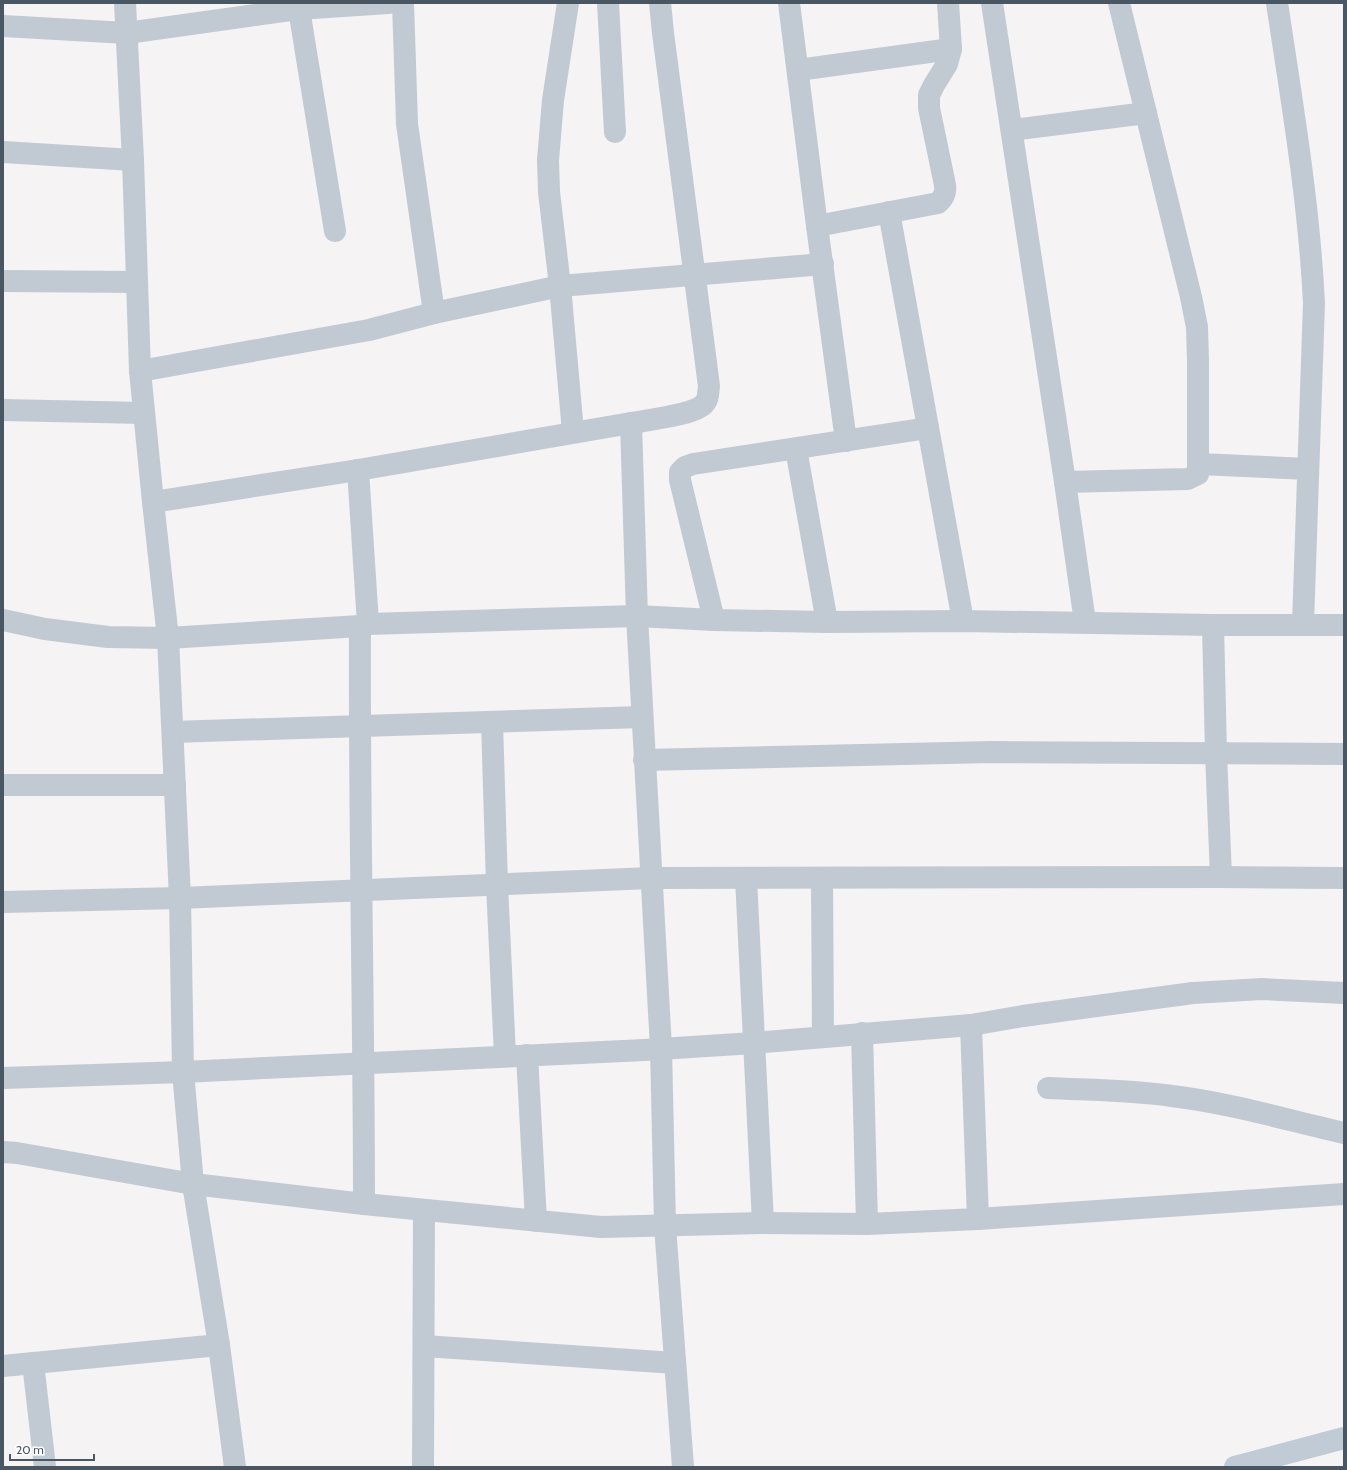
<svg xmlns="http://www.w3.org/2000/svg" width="1347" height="1470" font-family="Cabin,sans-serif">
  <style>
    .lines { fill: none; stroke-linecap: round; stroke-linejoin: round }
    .minor { stroke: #c1cad2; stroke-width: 22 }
    .secondary { stroke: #c1cbd6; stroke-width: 22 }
  </style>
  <rect width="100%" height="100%" fill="#f5f3f3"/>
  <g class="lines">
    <!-- minor -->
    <g class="minor">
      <path d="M 125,3 L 133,160 L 140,371 L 153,502 L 168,638 L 180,898 L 183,1072 L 193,1184 L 219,1345 L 235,1467"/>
      <path d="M 298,3 L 335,231"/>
      <path d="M 403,3 L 407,124 L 434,313"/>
      <path d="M 568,3 L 553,100 L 548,160 L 549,192 L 560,286 L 573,432"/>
      <path d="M 608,3 L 615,132"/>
      <path d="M 789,3 L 817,226 L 846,441"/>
      <path d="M 992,3 L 1065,482 L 1085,622"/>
      <path d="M 1277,3 C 1292,103 1309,202 1314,303 L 1303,624"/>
      <path d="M 3,26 L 127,33 L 298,9 L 388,3"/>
      <path d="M 798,70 L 951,49"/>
      <path d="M 1012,130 L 1146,113"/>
      <path d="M 3,152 L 133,160"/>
      <path d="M 889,212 L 963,621"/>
      <path d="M 817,226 L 938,203 C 944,197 946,193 945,185 L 929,108 L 929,95 L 934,85 L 947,64 L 951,49 L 948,3"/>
      <path d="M 3,281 L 137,282"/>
      <path d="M 140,371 L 369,330 L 434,313 L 560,286 L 823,264"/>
      <path d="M 3,410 L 144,413"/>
      <path d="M 631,423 C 647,420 694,415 704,404 C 709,399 708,392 709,386 L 663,33 L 660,3"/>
      <path d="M 796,449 L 827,622"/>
      <path d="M 1199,464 L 1308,469"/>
      <path d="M 358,470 L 368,624"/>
      <path d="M 1065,482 L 1188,479 L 1198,474 L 1198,361 L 1197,327 L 1191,297 L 1119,3"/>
      <path d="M 153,502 L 358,470 L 631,423 L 637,616 L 661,1048 L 665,1226 L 683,1467"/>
      <path d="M 3,620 L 45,629 L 108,637 L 168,638 L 360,626 L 368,624 L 637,616 L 714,620 L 827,622 L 963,621 L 1213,625 L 1344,625"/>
      <path d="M 714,620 L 680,480 L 680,472 L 685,467 L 693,464 L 928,428"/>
      <path d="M 1213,625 L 1216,753 L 1221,877"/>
      <path d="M 360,626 C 359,819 364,1012 364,1204"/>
      <path d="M 492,722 L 497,885 L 505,1056"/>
      <path d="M 173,732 L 642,717"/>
      <path d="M 644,760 L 992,752 L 1344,754"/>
      <path d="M 3,785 L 175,785"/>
      <path d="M 746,878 L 763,1223"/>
      <path d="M 822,878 L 823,1037"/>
      <path d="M 3,902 L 180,898 L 651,878 L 1221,877 L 1344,878"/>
      <path d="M 971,1025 L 978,1219"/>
      <path d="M 862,1033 L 867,1224"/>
      <path d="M 527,1055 L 536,1221"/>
      <path d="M 3,1078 L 183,1072 L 644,1050 L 754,1043 L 971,1025 L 1023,1016 L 1193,993 L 1262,989 L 1344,993"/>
      <path d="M 1048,1088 C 1089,1090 1131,1090 1172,1096 C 1230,1103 1287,1120 1344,1133"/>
      <path d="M 3,1152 L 17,1153 L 193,1184 L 364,1204 L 601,1227 L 763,1223 L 867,1224 L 978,1219 L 1344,1194"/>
      <path d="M 424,1346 L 675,1363"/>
      <path d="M 33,1363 L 45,1467"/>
      <path d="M 3,1366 L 219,1345"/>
      <path d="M 423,1467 L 424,1210"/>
    </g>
    <!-- secondary -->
    <path class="secondary" d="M 1235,1467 L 1344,1438"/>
  </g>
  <!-- border -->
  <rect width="1347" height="1470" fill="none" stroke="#4a5661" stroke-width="8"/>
  <!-- scale -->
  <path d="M10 1454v6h84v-6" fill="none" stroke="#4a5661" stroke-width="2"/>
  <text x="16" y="1454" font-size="12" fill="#4a5661" stroke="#ffffff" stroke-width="3" paint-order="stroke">20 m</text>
</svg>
